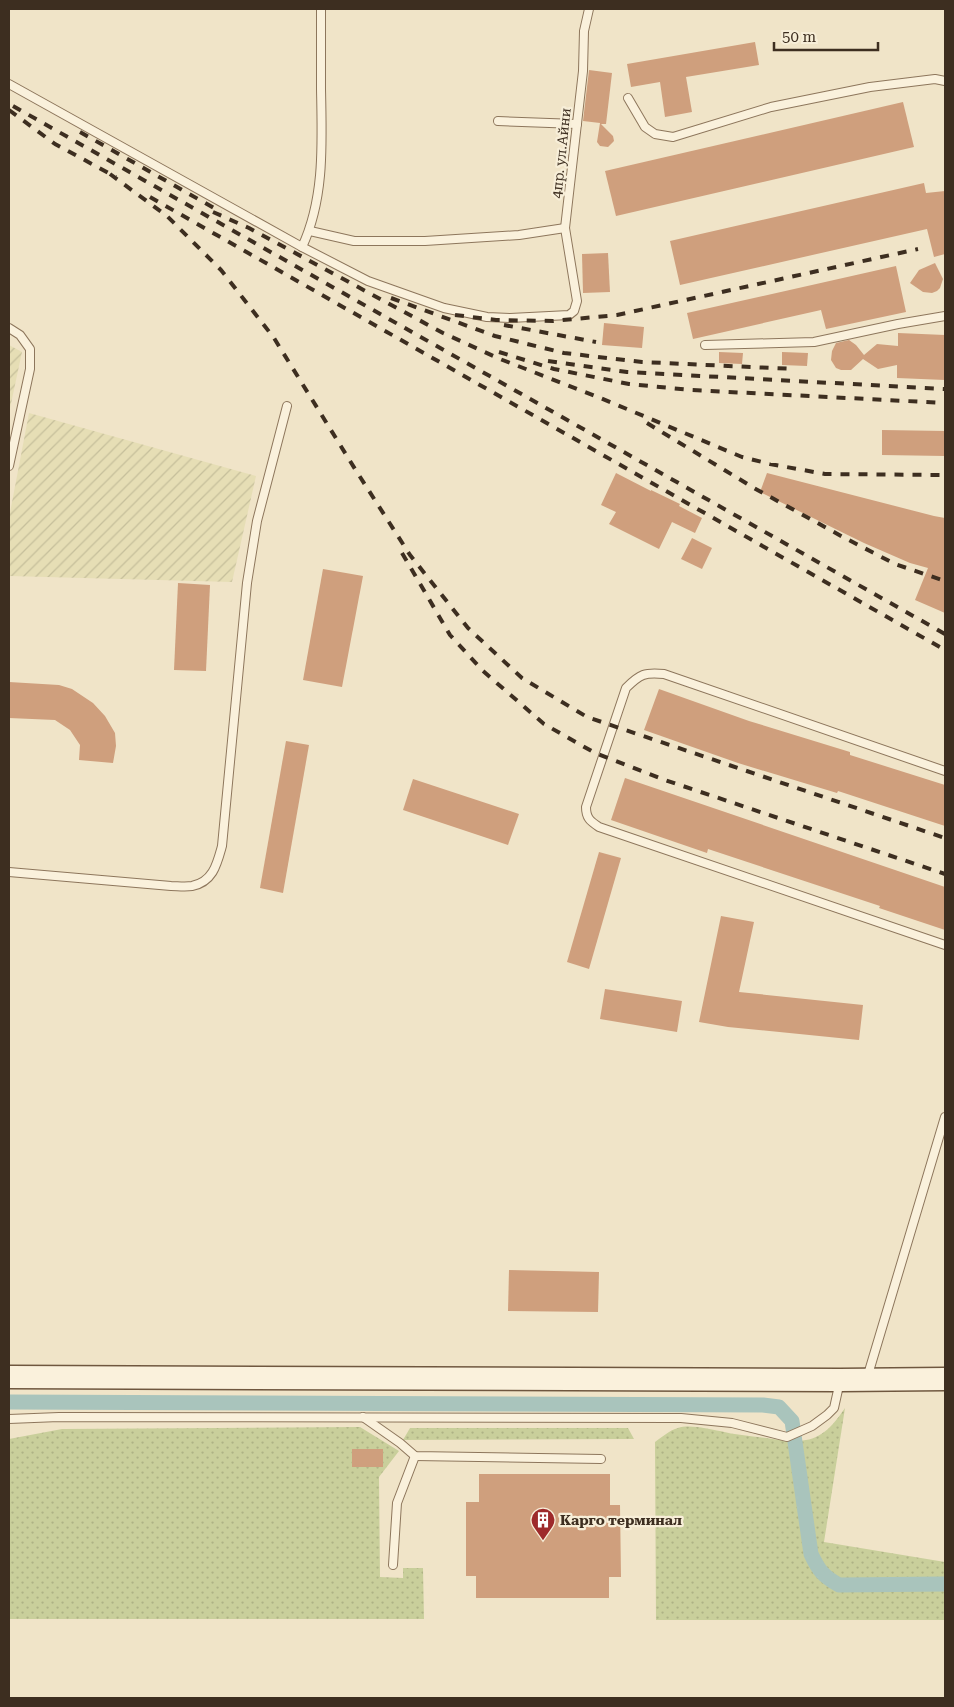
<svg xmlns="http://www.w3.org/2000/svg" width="954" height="1707" font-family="'Roboto Serif',serif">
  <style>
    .farmland { fill: url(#farmland-furrows) }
    .grass { fill: url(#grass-dots) }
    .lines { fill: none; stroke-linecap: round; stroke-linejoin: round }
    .canal { stroke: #a9c4bc; stroke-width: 15 }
    .building { fill: #cf9f7d }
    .lane-casing { stroke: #8d765c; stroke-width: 10 }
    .secondary-casing { stroke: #6f573f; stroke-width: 25 }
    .lane { stroke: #faf1dc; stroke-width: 8 }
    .secondary { stroke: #faf1dc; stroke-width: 22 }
    .rail { stroke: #3d2e20; stroke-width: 4; stroke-dasharray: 9 9; stroke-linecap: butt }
    .labels { text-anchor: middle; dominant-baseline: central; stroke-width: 4.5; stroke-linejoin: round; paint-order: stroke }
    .street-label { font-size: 14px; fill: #3d2e20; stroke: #f7eed8 }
    .poi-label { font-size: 14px; font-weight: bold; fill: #3d2e20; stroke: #f7eed8; text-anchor: start }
  </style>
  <defs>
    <pattern id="farmland-furrows" width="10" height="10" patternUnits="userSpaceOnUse" patternTransform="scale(1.25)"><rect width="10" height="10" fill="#e6deb5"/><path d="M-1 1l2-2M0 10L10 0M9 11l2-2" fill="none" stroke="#c6bf9b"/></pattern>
    <pattern id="grass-dots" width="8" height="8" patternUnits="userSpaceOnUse" patternTransform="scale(1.25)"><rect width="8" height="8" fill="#c9cf9b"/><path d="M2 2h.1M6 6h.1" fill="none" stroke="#aeb285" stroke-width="1.8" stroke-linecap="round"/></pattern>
  </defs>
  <rect width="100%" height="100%" fill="#f0e4c8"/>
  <!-- farmland -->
  <g class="farmland">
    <path d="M 9,345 L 22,352 L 9,413 Z"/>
    <path d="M 29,413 L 256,476 L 232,582 L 9,576 L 9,518 Z"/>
  </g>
  <!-- grass -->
  <g class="grass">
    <path d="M 845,1408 L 824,1542 L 945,1562 L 945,1620 L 656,1620 L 655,1442 C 662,1437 670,1430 678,1428 C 689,1424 709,1429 720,1431 C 735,1435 751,1436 766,1438 C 806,1444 821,1444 845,1408 Z"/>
    <path d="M 360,1427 L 399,1451 L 379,1477 L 380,1577 L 403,1578 L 403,1568 L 423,1568 L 424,1619 L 9,1619 L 9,1439 L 62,1429 Z"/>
    <path d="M 410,1428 L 628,1428 L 634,1439 L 403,1440 Z"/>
  </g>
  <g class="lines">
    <!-- canal -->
    <path class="canal" d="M 9,1402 L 763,1405 L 779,1407 L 792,1421 L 811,1554 C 819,1571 823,1576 839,1585 L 945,1584"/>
  </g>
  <!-- building -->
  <g class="building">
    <path d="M 755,42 L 759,65 L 686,77 L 692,112 L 665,117 L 660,82 L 631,87 L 627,64 Z"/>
    <path d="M 589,70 L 612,73 L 606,124 L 601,124 L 613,136 L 614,141 L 608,147 L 600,146 L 597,142 L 600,123 L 583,121 Z"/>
    <path d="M 903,102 L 914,147 L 616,216 L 605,171 Z"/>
    <path d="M 924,183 L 926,193 L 945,191 L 945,254 L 934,257 L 927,229 L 680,285 L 670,241 Z"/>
    <path d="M 608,253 L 610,292 L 583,293 L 582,254 Z"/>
    <path d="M 935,263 L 943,279 L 940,288 L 937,291 L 932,293 L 923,292 L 910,283 L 919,270 Z"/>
    <path d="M 896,266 L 906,312 L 826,329 L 821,310 L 693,339 L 687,313 Z"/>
    <path d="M 604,323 L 644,327 L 642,348 L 602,345 Z"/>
    <path d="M 898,333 L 945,335 L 945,380 L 897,378 L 897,365 L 878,369 L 863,359 L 851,370 L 841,370 L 836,368 L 831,360 L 832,351 L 836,343 L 849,340 L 856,345 L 864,355 L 877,344 L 898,346 Z"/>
    <path d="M 719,352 L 743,353 L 742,364 L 719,363 Z"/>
    <path d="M 782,352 L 808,353 L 807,366 L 782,365 Z"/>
    <path d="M 882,430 L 945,431 L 945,456 L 882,455 Z"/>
    <path d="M 616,473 L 651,491 L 651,490 L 680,504 L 679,506 L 702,518 L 695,533 L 672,522 L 659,549 L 609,524 L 616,512 L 601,505 Z"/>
    <path d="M 767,473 L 934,516 L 945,518 L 945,613 L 915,600 L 928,568 L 910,563 L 864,543 L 760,492 Z"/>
    <path d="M 692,538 L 712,548 L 702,569 L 681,559 Z"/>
    <path d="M 323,569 L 363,576 L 342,687 L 303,680 Z"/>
    <path d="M 178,583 L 210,585 L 206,671 L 174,670 Z"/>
    <path d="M 9,682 L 59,685 L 72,689 L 93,703 L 105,716 L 115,733 L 116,746 L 113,763 L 79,760 L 80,745 L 70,730 L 55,720 L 9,718 Z"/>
    <path d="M 659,689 L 749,721 L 850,752 L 850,755 L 945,785 L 945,826 L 838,791 L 837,793 L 738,763 L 644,730 Z"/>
    <path d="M 286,741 L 309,745 L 283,893 L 260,888 Z"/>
    <path d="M 625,778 L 945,887 L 945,930 L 879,908 L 880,906 L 708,849 L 707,853 L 611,820 Z"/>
    <path d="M 413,779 L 519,814 L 508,845 L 403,810 Z"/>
    <path d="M 599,852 L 621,858 L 589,969 L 567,962 Z"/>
    <path d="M 721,916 L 754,922 L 739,992 L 863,1005 L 859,1040 L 728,1027 L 699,1022 Z"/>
    <path d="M 605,989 L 682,1001 L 677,1032 L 600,1019 Z"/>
    <path d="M 509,1270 L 599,1272 L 598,1312 L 508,1311 Z"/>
    <rect x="352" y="1449" width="31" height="18"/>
    <path d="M 479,1474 L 610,1474 L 610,1505 L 620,1505 L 621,1577 L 609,1577 L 609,1598 L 476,1598 L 476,1576 L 466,1576 L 466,1502 L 479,1502 Z"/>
  </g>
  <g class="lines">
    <defs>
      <g id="lane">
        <path d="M 9,84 L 302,247 L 368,281 L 444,308 L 487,317 L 510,318 L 569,315 L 574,311 L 577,301 L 565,228 L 583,71 L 584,31 L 589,9"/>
        <path d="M 628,98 L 645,127 L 655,134 L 673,137 L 771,107 L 870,87 L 935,79 L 945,81"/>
        <path d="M 498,121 L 577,124"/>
        <path d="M 310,231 L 354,241 L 425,241 L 519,235 L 565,228"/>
        <path d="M 302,247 C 325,198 322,142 321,89 C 321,62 321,36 321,9"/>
        <path d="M 9,328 L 20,335 L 30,349 L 30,369 L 9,466"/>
        <path d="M 705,345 L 814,342 L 898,324 L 945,316"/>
        <path d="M 945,771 L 664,674 C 645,672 640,674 626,688 L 586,807 C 586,818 590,821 599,827 L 945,945"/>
        <path d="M 9,872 L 171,886 C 177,886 185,887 192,886 C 213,882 217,864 222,846 L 247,583 L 257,521 L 287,406"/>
        <path d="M 867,1378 L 945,1117"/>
        <path d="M 363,1417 L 400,1443 L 415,1456 L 601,1459"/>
        <path d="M 9,1419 L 59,1417 L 681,1418 L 732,1423 L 787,1437 L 812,1426 L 827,1415 L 834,1408 L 840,1381"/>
        <path d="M 393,1565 L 397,1503 L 415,1456"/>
      </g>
      <path id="secondary" d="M 9,1377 L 840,1380 L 945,1379"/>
    </defs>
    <!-- lane casing -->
    <use href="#lane" class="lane-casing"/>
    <!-- secondary casing -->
    <use href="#secondary" class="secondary-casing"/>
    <!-- lane -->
    <use href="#lane" class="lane"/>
    <!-- secondary -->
    <use href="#secondary" class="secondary"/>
    <!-- rail -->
    <g class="rail">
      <path d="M 13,106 L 945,634"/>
      <path d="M 9,110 L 55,144 L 116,177"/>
      <path d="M 80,132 L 221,212"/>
      <path d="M 110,174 L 167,216 L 221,270 L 274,338 L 355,469 L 410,555 L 468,628 L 522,678 L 587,717 L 945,838"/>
      <path d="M 150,197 L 945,650"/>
      <path d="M 213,212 L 249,228 L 443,333 L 500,359 L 598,397 L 742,457 L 770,464 L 825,474 L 945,475"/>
      <path d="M 391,298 L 495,336 L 564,353 L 642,362 L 795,369"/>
      <path d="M 455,315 L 496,320 L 553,321 L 617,315 L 918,249"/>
      <path d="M 504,325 L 596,342"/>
      <path d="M 499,352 L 554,369 L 629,384 L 691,390 L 945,403"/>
      <path d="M 548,361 L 627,372 L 945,389"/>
      <path d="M 647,423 L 754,488 L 843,537 L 895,564 L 945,581"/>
      <path d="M 402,553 L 450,635 L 483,671 L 544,724 L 595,753 L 662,779 L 945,874"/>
    </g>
  </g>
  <!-- icons -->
  <defs>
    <symbol id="building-pin" viewBox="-11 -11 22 30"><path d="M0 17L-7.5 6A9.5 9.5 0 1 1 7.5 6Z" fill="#9e2a2b" stroke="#f7eed8"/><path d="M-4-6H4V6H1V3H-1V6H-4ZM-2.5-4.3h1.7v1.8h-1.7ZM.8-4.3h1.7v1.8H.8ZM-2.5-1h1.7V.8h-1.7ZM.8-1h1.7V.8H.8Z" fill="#fff"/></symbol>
  </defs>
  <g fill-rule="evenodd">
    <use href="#building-pin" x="529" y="1506" width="28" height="38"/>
  </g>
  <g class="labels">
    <!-- street labels -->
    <g class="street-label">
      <text transform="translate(561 153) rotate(-84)">4пр. ул.Айни</text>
    </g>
    <!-- poi labels -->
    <g class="poi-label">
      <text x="560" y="1520">Карго терминал</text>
    </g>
  </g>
  <!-- border -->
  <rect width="954" height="1707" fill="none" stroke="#3d2e20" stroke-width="20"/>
  <!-- scale -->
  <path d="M774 42v8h104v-8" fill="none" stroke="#3d2e20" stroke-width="2.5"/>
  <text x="782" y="42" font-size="15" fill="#3d2e20" stroke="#f7eed8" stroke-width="4" paint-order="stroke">50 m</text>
</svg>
